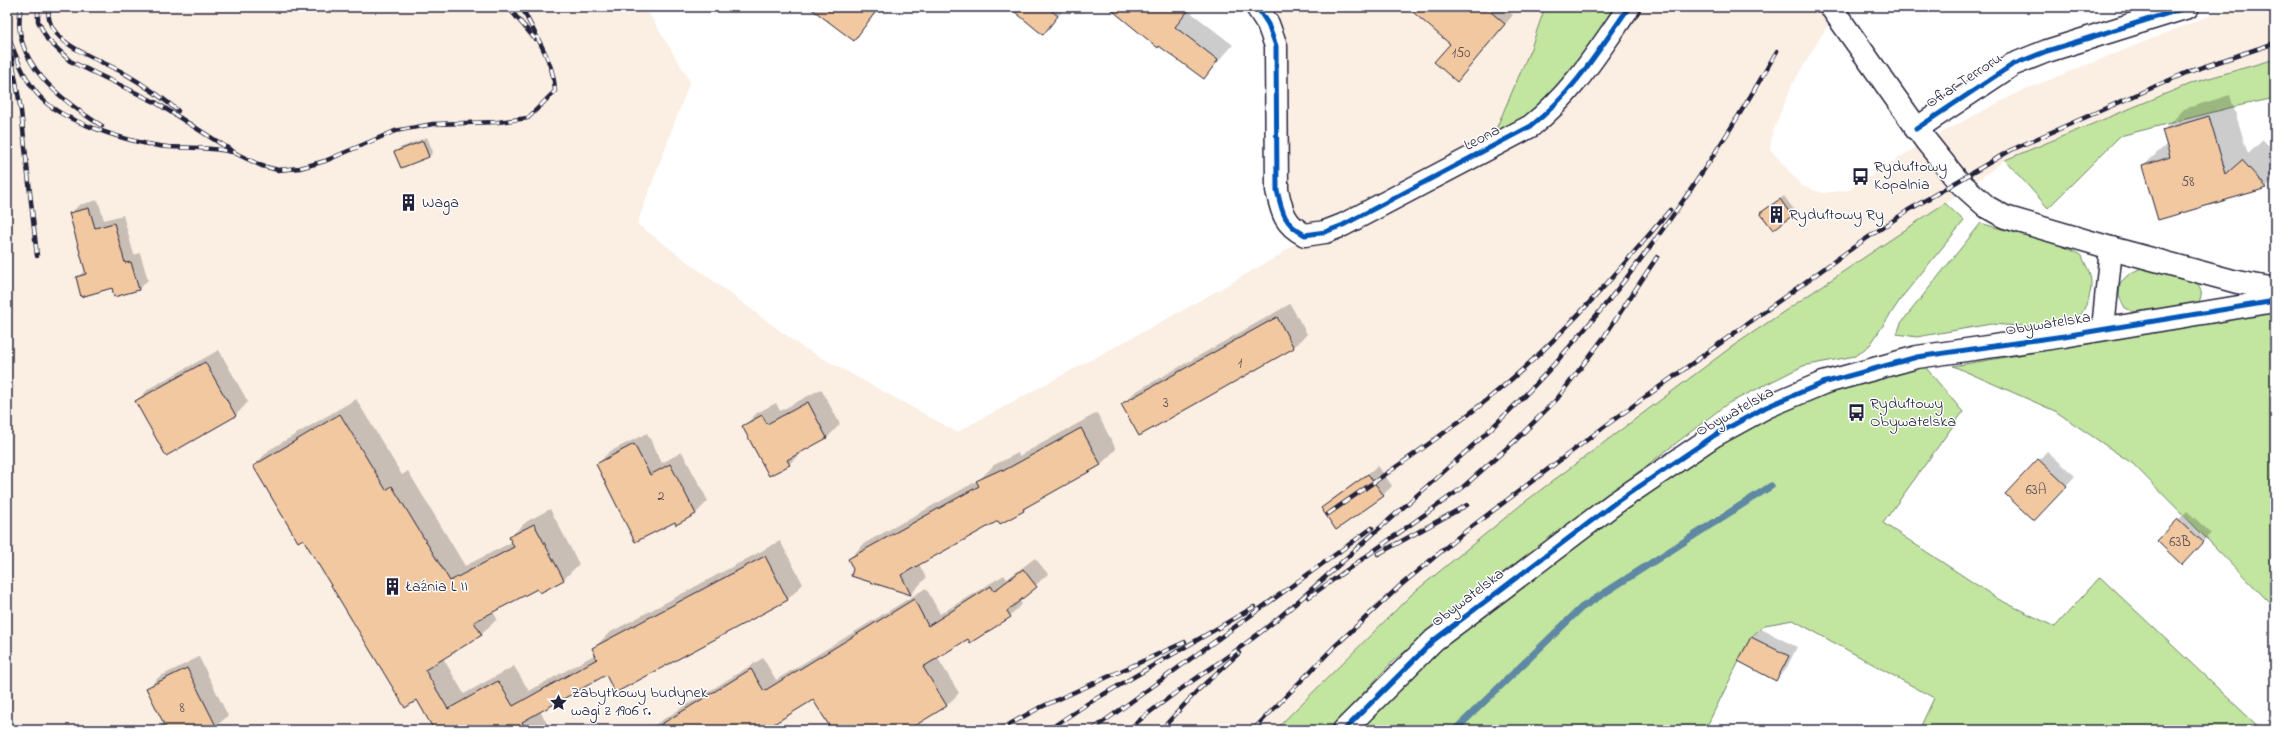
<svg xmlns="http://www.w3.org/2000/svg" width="2282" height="737" font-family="'Indie Flower',sans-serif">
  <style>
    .built { fill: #fbeee3 }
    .green { fill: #c2e59f; stroke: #72846d }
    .shadow { fill: #0003 }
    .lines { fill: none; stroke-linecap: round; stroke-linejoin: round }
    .stream { stroke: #5f89a3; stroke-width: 7 }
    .building { fill: #f2c8a1; stroke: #22223b }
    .minor-casing { stroke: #22223b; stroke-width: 25 }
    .minor { stroke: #fff; stroke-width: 22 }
    .rail-casing { stroke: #22223b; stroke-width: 4.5 }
    .rail { stroke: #fff; stroke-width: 3; stroke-dasharray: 9; stroke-linecap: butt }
    .cycleway-casing { stroke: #fff; stroke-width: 8 }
    .cycleway { stroke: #0057b8; stroke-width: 5 }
    .labels { text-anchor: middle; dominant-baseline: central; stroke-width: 3; stroke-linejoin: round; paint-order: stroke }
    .number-label { font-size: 14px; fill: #564c54 }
    .street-label { font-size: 16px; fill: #22223b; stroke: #fff }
    .poi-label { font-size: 16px; fill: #22223b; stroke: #fff; text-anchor: start }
  </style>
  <rect width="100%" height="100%" fill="#fff"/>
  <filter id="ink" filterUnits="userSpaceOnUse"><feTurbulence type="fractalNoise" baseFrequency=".025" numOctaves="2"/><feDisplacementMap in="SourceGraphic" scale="8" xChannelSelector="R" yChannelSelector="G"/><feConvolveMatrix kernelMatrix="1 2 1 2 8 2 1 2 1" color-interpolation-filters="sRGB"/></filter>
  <g filter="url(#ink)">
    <!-- built -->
    <path class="built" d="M 7,7 L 645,7 L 690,81 L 637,224 L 802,347 L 957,432 L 1185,309 L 1278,256 L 1305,236 L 1288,224 L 1276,46 L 1257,7 L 1831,7 L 1835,13 L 1792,85 L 1773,131 L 1770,149 L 1802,186 L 1823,193 L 1849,190 L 1926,141 L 2019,92 L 2209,16 L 2238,7 L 2275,7 L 2275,59 L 2192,83 L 2005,160 L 1966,189 L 1730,348 L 1412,594 L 1275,730 L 7,730 Z"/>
    <!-- green -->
    <g class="green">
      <path d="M 1545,7 L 1617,7 L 1576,67 L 1539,110 L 1493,136 L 1531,48 Z"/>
      <path d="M 2275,59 L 2275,98 L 2233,107 L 2120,136 L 2048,208 L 2005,160 L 2192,83 Z"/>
      <path d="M 1945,203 L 1964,221 L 1902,297 L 1870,345 L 1855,356 L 1803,366 L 1727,404 L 1394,660 L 1329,730 L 1275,730 L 1412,594 L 1522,504 L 1730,348 Z"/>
      <path d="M 1981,223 C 2007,232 2058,240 2080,255 C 2083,257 2084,261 2086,265 C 2096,284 2090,301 2078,319 L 2046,328 L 1991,324 L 1917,337 L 1897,334 L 1901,323 Z"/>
      <path d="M 2141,268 L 2197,283 C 2203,291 2202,295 2198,304 L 2133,312 L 2124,307 L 2119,296 L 2120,283 L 2129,274 Z"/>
      <path d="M 2275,312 L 2275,608 L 2133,464 L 2055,411 L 1953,366 Z"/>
      <path d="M 1917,357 L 1963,412 L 1883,523 L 1998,599 L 2055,627 L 2100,577 L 2262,730 L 1919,730 L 1934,698 L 1793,620 L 1765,625 L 1751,637 L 1705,730 L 1344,730 L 1434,640 L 1715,435 Z"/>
    </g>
    <!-- shadow -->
    <g class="shadow">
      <path d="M 231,7 L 238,7 L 233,10 Z"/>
      <path d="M 824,7 L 881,7 L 854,39 Z"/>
      <path d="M 1020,7 L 1066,7 L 1043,34 Z"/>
      <path d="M 1110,7 L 1192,7 L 1189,11 L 1233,45 L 1204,78 Z"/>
      <path d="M 1409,7 L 1504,7 L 1513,15 L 1457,81 L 1452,44 Z"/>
      <path d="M 2230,95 L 2248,154 L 2263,140 L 2275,152 L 2275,179 L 2267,187 L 2159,219 L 2143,166 L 2167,144 L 2163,131 L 2184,109 Z"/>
      <path d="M 427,137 L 433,152 L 429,157 L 395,152 L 400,148 Z"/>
      <path d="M 1784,196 L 1795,211 L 1791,216 L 1762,213 Z"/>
      <path d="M 98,200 L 104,220 L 123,215 L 134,255 L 140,253 L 148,280 L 139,289 L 112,287 L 77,278 L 86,269 L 70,214 L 79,205 Z"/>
      <path d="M 1290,304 L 1307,334 L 1294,347 L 1139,435 L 1122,405 L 1135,392 Z"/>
      <path d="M 219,350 L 248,402 L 235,416 L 136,401 L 150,388 Z"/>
      <path d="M 821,389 L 840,424 L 827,438 L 803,451 L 789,464 L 744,426 L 757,413 L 776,403 L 780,411 Z"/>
      <path d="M 356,399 L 402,475 L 408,471 L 465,566 L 512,542 L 510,537 L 526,522 L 550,509 L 579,564 L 564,579 L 537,587 L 493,611 L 497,619 L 482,634 L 443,658 L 464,694 L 514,666 L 529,691 L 596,654 L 593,649 L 609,633 L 780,541 L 803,584 L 788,599 L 606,674 L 540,711 L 551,730 L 435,730 L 417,699 L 254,466 L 269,450 Z"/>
      <path d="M 1097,413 L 1116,449 L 1100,465 L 1031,503 L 1024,510 L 1001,523 L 998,520 L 919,564 L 926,578 L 911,594 L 852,576 L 854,569 L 849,559 L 865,543 L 979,480 L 994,465 L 1018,453 L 1019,456 Z"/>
      <path d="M 647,433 L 662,463 L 682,452 L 708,501 L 696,513 L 677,523 L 597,465 L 609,452 Z"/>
      <path d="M 2047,451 L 2075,476 L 2043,511 L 2039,460 Z"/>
      <path d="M 1378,466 L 1392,486 L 1383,495 L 1322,509 L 1331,500 Z"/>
      <path d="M 2187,511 L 2211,533 L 2191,555 L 2178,520 Z"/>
      <path d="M 1035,558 L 1048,574 L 1019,600 L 1022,604 L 1010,616 L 968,638 L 937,657 L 959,693 L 947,705 L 906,730 L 833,730 L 813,699 L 762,730 L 646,730 L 763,658 L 776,680 L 926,588 L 940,614 L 1004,575 L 1007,579 Z"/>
      <path d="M 1761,629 L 1797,647 L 1785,671 L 1776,679 L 1752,637 Z"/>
      <path d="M 199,657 L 228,716 L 211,730 L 154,730 L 165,724 L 148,688 L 159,677 Z"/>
    </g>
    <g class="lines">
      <!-- stream -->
      <path class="stream" d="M 1455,730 L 1581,608 L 1771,486"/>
    </g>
    <!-- building -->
    <g class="building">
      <path d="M 809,7 L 879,7 L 854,41 Z"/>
      <path d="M 1009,7 L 1047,7 L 1058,16 L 1043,35 Z"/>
      <path d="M 1108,7 L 1191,7 L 1175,27 L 1218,60 L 1204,79 L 1159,46 L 1158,48 Z"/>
      <path d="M 1407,7 L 1485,7 L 1505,24 L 1457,82 L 1434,62 L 1450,44 Z"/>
      <path d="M 2209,116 L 2226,174 L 2242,160 L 2267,188 L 2158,220 L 2142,166 L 2170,157 L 2162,130 Z"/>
      <path d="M 423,141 L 429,157 L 401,168 L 394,152 Z"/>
      <path d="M 1780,199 L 1792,216 L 1773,230 L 1760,213 Z"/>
      <path d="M 89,208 L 95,228 L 114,223 L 125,263 L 131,262 L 139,290 L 114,297 L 112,288 L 81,297 L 76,277 L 86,274 L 69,213 Z"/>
      <path d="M 1277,317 L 1294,348 L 1139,436 L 1121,404 Z"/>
      <path d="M 205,362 L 236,416 L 166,456 L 135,401 Z"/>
      <path d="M 808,402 L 827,438 L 787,460 L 790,465 L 769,476 L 742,426 L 762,415 L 767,424 Z"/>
      <path d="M 340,414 L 386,490 L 392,486 L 450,581 L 514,547 L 509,537 L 534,524 L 564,580 L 540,593 L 537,589 L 474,622 L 482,635 L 425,670 L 448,709 L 498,681 L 513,706 L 597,659 L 592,648 L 765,556 L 788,600 L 615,693 L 606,675 L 522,722 L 526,730 L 434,730 L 417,700 L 405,708 L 303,539 L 298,542 L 253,466 Z"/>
      <path d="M 1081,428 L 1101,465 L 1023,509 L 1024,511 L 1000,524 L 998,521 L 901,575 L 911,595 L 851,576 L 853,569 L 848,559 L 979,486 L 976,481 L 1002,469 L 1003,471 Z"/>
      <path d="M 634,444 L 650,475 L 670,464 L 696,514 L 676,525 L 675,522 L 635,542 L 596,464 Z"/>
      <path d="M 2038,459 L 2067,486 L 2034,521 L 2005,494 Z"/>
      <path d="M 1368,474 L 1384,496 L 1336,530 L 1321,508 Z"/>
      <path d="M 2178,519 L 2203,542 L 2182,565 L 2157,541 Z"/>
      <path d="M 1023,569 L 1037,587 L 1007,611 L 1011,617 L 970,643 L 968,639 L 923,667 L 947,706 L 908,730 L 832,730 L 813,700 L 764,730 L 652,730 L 751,669 L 764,691 L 914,599 L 928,626 L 991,586 L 994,591 Z"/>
      <path d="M 1751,637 L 1789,656 L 1776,681 L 1738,661 Z"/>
      <path d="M 187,668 L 218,730 L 167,730 L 146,688 Z"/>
    </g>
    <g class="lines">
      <defs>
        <g id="minor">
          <path d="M 1257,7 L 1268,24 L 1276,46 L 1277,190 C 1282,212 1284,224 1305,235 L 1325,232 L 1343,225 L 1531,126 C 1573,93 1599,50 1629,7"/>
          <path d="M 1831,7 L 1926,141 L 1958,181 L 1987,207 L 2005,217 L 2111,248 L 2237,282 L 2275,289"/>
          <path d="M 1916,129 L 2012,65 L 2047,51 L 2188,7"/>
          <path d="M 2103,329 L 2111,248"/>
          <path d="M 1344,730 L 1434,640 L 1470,613 L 1615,503 L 1715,435 L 1766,407 L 1823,383 L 1917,357 L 2064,336 L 2275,301"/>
        </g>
      </defs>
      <!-- minor casing -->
      <use href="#minor" class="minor-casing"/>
      <!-- minor -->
      <use href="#minor" class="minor"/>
      <defs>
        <g id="rail">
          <path d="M 21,7 C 9,61 62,101 102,126"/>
          <path d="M 38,7 L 38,21 L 47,39 L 70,61 L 155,102 L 237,154 L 262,166 L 278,170 L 300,168 L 325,161 L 395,131 L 433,124 L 498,122 L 528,118 L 555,91 C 554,60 534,35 522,7"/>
          <path d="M 49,7 C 42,43 99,59 122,72 C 141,83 161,96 178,111"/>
          <path d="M 508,7 L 535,39"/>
          <path d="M 7,30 L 21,111 L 37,256"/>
          <path d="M 10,41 C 18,61 26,83 42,99 C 65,123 135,144 168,147 C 190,148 210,147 232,152"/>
          <path d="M 1328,514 C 1394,468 1462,424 1522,370 C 1576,321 1623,266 1670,210"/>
          <path d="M 1378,554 L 1467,505"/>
          <path d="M 1309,597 L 1462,488 L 1516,440 L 1557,399 L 1604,337 L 1657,257"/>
          <path d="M 999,730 L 1039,708 L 1185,642"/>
          <path d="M 1048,730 L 1087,704 L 1254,607"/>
          <path d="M 1092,730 L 1372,528"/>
          <path d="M 1128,730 C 1171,692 1221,664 1266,628 C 1303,599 1338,565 1373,534 C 1436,478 1501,424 1557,361 C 1642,267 1714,161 1777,51"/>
          <path d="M 1161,730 L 1198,690 L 1239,653"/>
          <path d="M 1253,730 L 1333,648 L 1401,585 L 1462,534 L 1612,421 L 1854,247 L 1907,211 L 2011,150 L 2188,72 L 2275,43"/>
        </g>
      </defs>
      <!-- rail casing -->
      <use href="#rail" class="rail-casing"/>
      <!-- rail -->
      <use href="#rail" class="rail"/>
      <defs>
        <g id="cycleway">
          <path d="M 1257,7 L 1268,24 L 1276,46 L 1277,190 C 1282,212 1284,224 1305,235 L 1325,232 L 1343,225 L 1531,126 C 1573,93 1599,50 1629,7"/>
          <path d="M 1916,129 L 2012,65 L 2047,51 L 2188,7"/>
          <path d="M 1344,730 L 1434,640 L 1470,613 L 1615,503 L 1715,435 L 1766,407 L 1823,383 L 1917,357 L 2064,336 L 2275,301"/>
        </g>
      </defs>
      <!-- cycleway casing -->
      <use href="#cycleway" class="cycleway-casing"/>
      <!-- cycleway -->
      <use href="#cycleway" class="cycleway"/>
    </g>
  </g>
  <!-- icons -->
  <defs>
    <symbol id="bus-bare" viewBox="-9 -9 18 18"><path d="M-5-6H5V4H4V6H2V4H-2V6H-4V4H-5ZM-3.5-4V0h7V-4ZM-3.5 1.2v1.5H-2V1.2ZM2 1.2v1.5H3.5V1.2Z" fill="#22223b" stroke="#fff" stroke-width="2.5" paint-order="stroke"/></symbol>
    <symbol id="building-bare" viewBox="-9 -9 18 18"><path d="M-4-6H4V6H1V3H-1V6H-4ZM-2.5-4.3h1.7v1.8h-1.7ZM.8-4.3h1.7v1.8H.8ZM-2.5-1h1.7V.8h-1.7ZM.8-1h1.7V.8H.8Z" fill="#22223b" stroke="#fff" stroke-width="2.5" paint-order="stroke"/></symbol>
    <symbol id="sight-bare" viewBox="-9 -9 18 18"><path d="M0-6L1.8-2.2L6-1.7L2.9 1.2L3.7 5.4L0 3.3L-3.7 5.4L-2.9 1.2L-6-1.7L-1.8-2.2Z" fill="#22223b" stroke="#fff" stroke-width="2.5" paint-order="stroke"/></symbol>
  </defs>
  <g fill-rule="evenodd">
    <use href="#bus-bare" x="1848" y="164" width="25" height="25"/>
    <use href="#building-bare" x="396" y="190" width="25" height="25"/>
    <use href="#building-bare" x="1764" y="202" width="25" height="25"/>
    <use href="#bus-bare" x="1844" y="400" width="25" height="25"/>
    <use href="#building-bare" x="380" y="574" width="25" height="25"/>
    <use href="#sight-bare" x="546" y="690" width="25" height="25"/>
  </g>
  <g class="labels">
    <!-- number labels -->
    <g class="number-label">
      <text x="1461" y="53">150</text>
      <text x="2188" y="182">58</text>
      <text x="1240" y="363">1</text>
      <text x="1166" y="403">3</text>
      <text x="2036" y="490">63A</text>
      <text x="661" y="496">2</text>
      <text x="2180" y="542">63B</text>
      <text x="182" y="708">8</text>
    </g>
    <!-- street labels -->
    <g class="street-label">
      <text transform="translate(1964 81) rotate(-33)">Ofiar Terroru</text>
      <text transform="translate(1482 138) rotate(-28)">Leona</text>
      <text transform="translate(2048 324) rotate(-9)">Obywatelska</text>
      <text transform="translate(1735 412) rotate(-29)">Obywatelska</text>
      <text transform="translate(1468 598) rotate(-37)">Obywatelska</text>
    </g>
    <!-- poi labels -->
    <g class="poi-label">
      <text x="1874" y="167">Rydułtowy<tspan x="1874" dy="18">Kopalnia</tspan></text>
      <text x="422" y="203">Waga</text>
      <text x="1789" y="215">Rydułtowy Ry</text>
      <text x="1870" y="404">Rydułtowy<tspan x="1870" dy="18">Obywatelska</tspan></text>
      <text x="406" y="587">Łaźnia L II</text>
      <text x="571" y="693">Zabytkowy budynek<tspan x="571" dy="18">wagi z 1906 r.</tspan></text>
    </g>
  </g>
  <!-- margin -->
  <rect width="2282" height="737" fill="none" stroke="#fff" stroke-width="24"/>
  <rect x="12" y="12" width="2258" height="713" fill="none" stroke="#22223b" stroke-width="1.5" filter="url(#ink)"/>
</svg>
